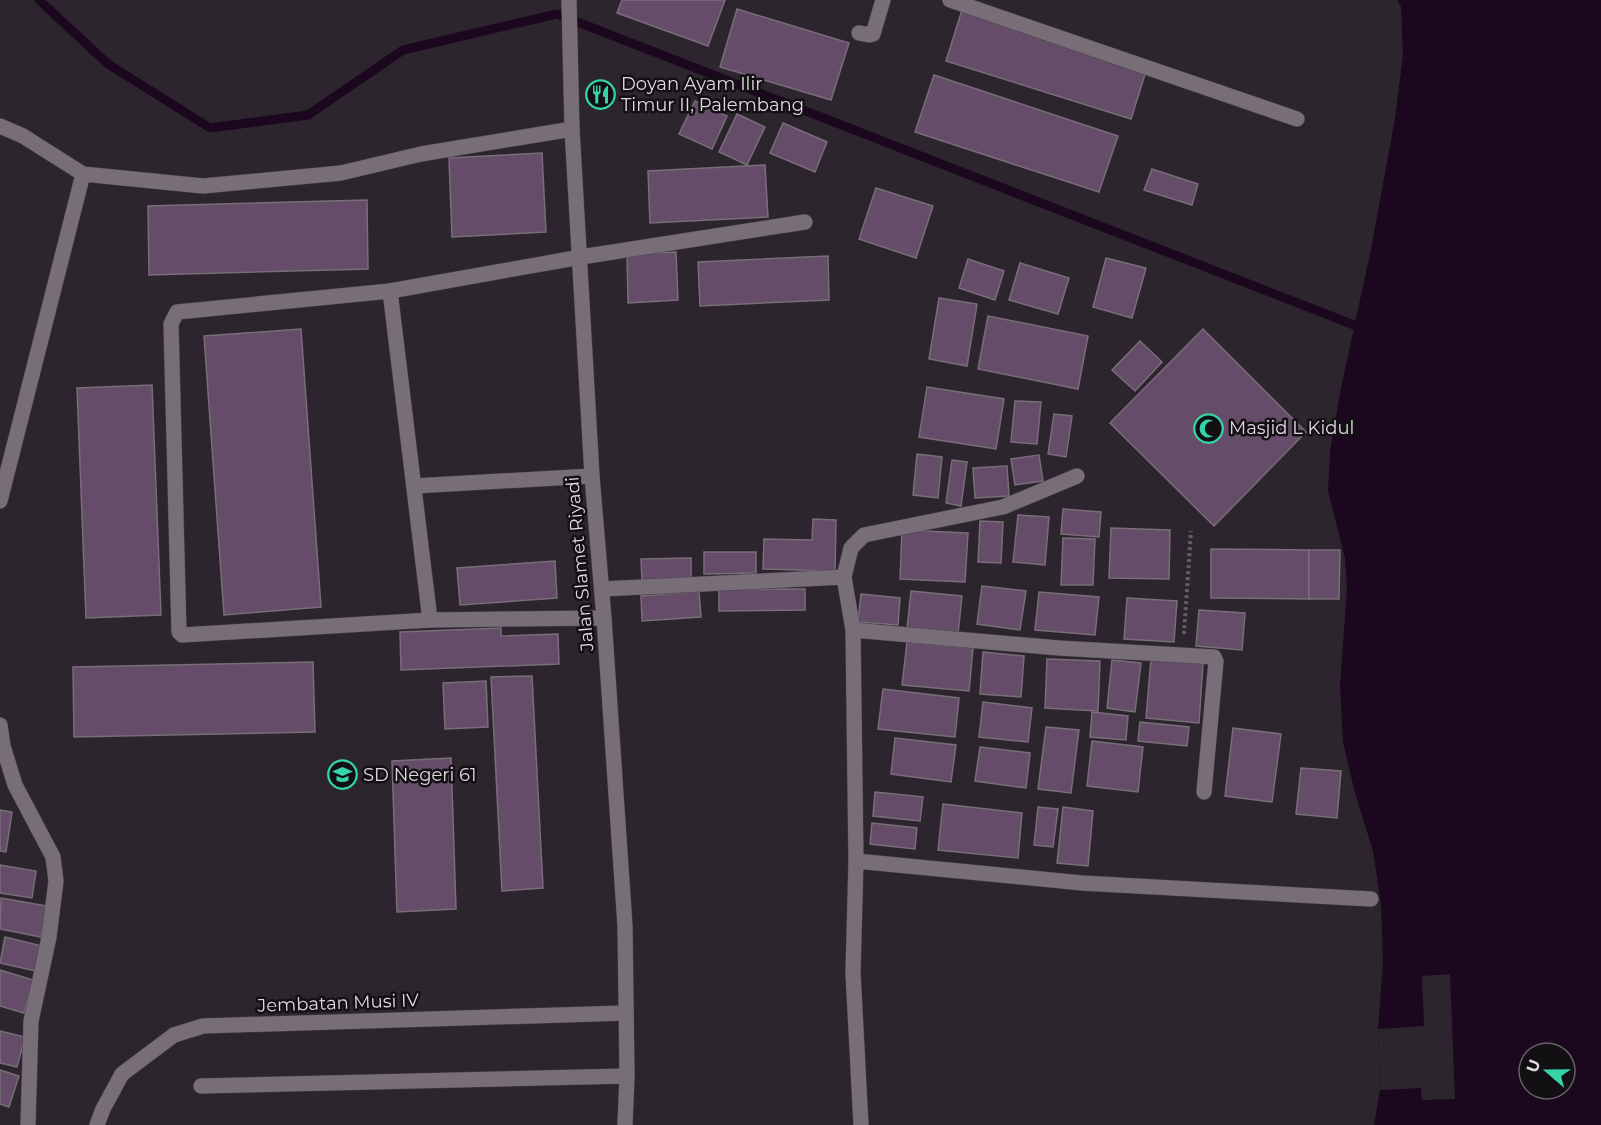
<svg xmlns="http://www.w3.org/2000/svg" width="1601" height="1125" font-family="Montserrat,sans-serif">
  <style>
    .water { fill: #1b071e; fill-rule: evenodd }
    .pier { fill: #2d252e }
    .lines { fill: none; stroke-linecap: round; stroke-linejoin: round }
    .stream { stroke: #1b071e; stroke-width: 9 }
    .building { fill: #654c68; stroke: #776e78; stroke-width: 1.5 }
    .lane-casing { stroke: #4a434b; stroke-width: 16 }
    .street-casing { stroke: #4a434b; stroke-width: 16 }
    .secondary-casing { stroke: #4a434b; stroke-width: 16 }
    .path { stroke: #645d65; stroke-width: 4; stroke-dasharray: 3 3; stroke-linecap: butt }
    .lane { stroke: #776e78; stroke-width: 15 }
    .street { stroke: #776e78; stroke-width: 15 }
    .secondary { stroke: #776e78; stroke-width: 15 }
    .labels { text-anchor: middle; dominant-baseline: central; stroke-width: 5; stroke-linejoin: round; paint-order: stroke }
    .poi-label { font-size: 18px; fill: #dfdae0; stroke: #131014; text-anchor: start }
    .street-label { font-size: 18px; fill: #dfdae0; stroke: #131014 }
  </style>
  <rect width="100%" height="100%" fill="#2d252e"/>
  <!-- water -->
  <path class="water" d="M 1397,0 L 1601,0 L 1601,1125 L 1374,1125 L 1380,1090 L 1378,1029 L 1383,962 L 1381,905 L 1373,851 L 1355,793 L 1343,742 L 1340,685 L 1347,588 L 1345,558 L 1328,491 L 1330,451 L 1341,388 L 1371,249 L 1395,119 L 1403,55 L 1401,7 ZM 1529,1053 L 1565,1053 L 1565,1089 L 1529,1089 Z"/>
  <!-- pier -->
  <path class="pier" d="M 1450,974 L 1455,1099 L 1422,1100 L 1421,1088 L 1380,1090 L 1378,1029 L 1424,1026 L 1422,976 Z"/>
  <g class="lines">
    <!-- stream -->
    <path class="stream" d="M 39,0 L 108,64 L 210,128 L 308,115 L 403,50 L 557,14 L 1354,325 L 1367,327"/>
  </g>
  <!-- building -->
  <g class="building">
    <path d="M 622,0 L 725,0 L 708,46 L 617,13 Z"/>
    <path d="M 737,9 L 849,43 L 831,100 L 720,67 Z"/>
    <path d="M 962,10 L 1147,68 L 1131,119 L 946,61 Z"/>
    <path d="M 934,75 L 1118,136 L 1099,192 L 915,132 Z"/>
    <path d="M 695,101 L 727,116 L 712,149 L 679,134 Z"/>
    <path d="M 737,114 L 765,127 L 747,165 L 719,152 Z"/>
    <path d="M 783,123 L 827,142 L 815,172 L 770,153 Z"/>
    <path d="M 542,153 L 546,232 L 452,237 L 449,158 Z"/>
    <path d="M 765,165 L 768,217 L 650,223 L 648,171 Z"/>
    <path d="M 1152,169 L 1198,184 L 1192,205 L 1144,190 Z"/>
    <path d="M 876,188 L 933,206 L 916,258 L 859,239 Z"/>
    <path d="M 367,200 L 368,269 L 149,275 L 148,206 Z"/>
    <path d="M 676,252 L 678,300 L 628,303 L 627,254 Z"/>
    <path d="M 828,256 L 829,300 L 700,306 L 698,262 Z"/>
    <path d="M 1106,258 L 1146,268 L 1132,318 L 1093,307 Z"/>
    <path d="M 968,259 L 1004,271 L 995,300 L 959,288 Z"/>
    <path d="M 1020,263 L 1069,278 L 1058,314 L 1009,300 Z"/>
    <path d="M 939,298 L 977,304 L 967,366 L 929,359 Z"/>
    <path d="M 988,316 L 1088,336 L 1078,389 L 978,369 Z"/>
    <path d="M 301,329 L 321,607 L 224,615 L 204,336 Z"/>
    <path d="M 1203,329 L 1306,432 L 1214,526 L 1110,423 Z"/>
    <path d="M 1140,341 L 1162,362 L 1135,391 L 1112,370 Z"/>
    <path d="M 152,385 L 161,615 L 86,618 L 77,388 Z"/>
    <path d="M 927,387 L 1004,399 L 996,449 L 919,437 Z"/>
    <path d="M 1015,401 L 1041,402 L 1037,444 L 1011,442 Z"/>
    <path d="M 1054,414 L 1072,416 L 1066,457 L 1048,454 Z"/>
    <path d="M 917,454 L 942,457 L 938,498 L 913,495 Z"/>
    <path d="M 1039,455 L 1043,481 L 1015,485 L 1011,459 Z"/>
    <path d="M 952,460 L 967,462 L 961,506 L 946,503 Z"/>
    <path d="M 1007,466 L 1009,496 L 975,498 L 973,468 Z"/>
    <path d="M 1063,509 L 1101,512 L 1099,537 L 1061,534 Z"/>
    <path d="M 1018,515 L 1049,517 L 1045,565 L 1013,562 Z"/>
    <path d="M 813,519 L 836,520 L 835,571 L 763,569 L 764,539 L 812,540 Z"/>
    <path d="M 980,521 L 1003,522 L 1001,563 L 978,562 Z"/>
    <path d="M 1111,528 L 1170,530 L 1169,579 L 1109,578 Z"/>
    <path d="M 902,530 L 968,533 L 965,582 L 900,579 Z"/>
    <path d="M 1063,538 L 1095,539 L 1093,585 L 1061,585 Z"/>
    <path d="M 1211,549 L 1309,550 L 1309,599 L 1211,598 Z"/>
    <path d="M 1309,550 L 1340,550 L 1339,599 L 1309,599 Z"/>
    <path d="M 704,552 L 756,552 L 756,573 L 704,574 Z"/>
    <path d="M 691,558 L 691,580 L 642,581 L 641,559 Z"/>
    <path d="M 555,561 L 557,598 L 460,605 L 457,568 Z"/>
    <path d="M 982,586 L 1026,591 L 1020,630 L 977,624 Z"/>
    <path d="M 719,589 L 805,589 L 805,610 L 719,611 Z"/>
    <path d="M 699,591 L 701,617 L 642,621 L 641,596 Z"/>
    <path d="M 911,591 L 962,596 L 958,634 L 907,629 Z"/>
    <path d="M 1039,592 L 1099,597 L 1095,635 L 1035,630 Z"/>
    <path d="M 861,594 L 900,598 L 898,625 L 858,622 Z"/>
    <path d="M 1127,598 L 1177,601 L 1174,642 L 1124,639 Z"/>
    <path d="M 1199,610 L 1245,613 L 1242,650 L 1196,646 Z"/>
    <path d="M 501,628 L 501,636 L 558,634 L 559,664 L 401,670 L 400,632 Z"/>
    <path d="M 907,642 L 973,648 L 969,691 L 902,685 Z"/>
    <path d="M 983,652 L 1024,656 L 1021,697 L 980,694 Z"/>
    <path d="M 1047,659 L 1100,661 L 1098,711 L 1045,708 Z"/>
    <path d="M 1151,659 L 1203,664 L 1199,723 L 1146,718 Z"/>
    <path d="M 1112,660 L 1141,663 L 1135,712 L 1107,708 Z"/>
    <path d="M 313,662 L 315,732 L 74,737 L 73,667 Z"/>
    <path d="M 532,676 L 543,888 L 502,891 L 491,677 Z"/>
    <path d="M 486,681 L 488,727 L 445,729 L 443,683 Z"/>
    <path d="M 883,689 L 959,698 L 955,737 L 878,729 Z"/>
    <path d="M 983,702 L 1032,708 L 1028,742 L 979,737 Z"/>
    <path d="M 1092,712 L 1128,716 L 1126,740 L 1090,737 Z"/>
    <path d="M 1140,722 L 1189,727 L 1187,746 L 1138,741 Z"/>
    <path d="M 1046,727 L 1079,730 L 1071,793 L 1038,789 Z"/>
    <path d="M 1233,728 L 1281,734 L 1272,802 L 1225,796 Z"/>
    <path d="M 895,738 L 956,745 L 951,782 L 891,774 Z"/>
    <path d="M 1092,741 L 1143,747 L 1138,792 L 1087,786 Z"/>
    <path d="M 980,747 L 1030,753 L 1026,788 L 975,781 Z"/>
    <path d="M 451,758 L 456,909 L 397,912 L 392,761 Z"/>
    <path d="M 1301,768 L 1341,771 L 1337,818 L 1296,814 Z"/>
    <path d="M 875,792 L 923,797 L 920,821 L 873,816 Z"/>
    <path d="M 943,804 L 1022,813 L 1018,858 L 938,850 Z"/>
    <path d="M 1038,807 L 1058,809 L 1053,847 L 1034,845 Z"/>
    <path d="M 1063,807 L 1093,811 L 1088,866 L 1057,863 Z"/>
    <path d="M 0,810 L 12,812 L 6,852 L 0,851 Z"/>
    <path d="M 872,823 L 917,828 L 915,849 L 870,844 Z"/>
    <path d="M 0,865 L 36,871 L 32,898 L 0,893 Z"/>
    <path d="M 1,898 L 47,906 L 41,937 L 0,929 Z"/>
    <path d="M 5,937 L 42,946 L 36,971 L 0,963 Z"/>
    <path d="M 0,970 L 33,980 L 24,1013 L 0,1006 Z"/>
    <path d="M 0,1031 L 25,1037 L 17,1067 L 0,1063 Z"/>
    <path d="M 0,1070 L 19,1076 L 9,1107 L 0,1104 Z"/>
  </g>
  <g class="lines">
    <defs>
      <g id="lane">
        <path d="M 950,0 L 1297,119"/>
        <path d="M 859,33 L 870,35 L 873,34 L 883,0"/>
        <path d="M 390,291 L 430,620"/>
        <path d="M 414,486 L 592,476"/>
        <path d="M 604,618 L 430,620 L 182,635 L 179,632 L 171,324 L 177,312 L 390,291 L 581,257 L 805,222"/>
        <path d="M 861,1125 L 853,973 L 856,861 L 1082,883 L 1371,899"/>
      </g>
      <g id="street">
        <path d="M 0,126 L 23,136 L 83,174 L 203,186 L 341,173 L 421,154 L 572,129"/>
        <path d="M 0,501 L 83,174"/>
        <path d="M 844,577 L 851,548 L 864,535 L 1003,507 L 1077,476"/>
        <path d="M 602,589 L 844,577 L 853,630 L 856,861"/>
        <path d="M 853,630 L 1059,648 L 1214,657 L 1216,661 L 1204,792"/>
        <path d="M 0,725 L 3,746 L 15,785 L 53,857 L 56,881 L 49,937 L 31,1021 L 28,1125"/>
        <path d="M 201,1086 L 627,1076"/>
      </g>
      <g id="secondary">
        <path d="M 569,0 L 572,129 L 592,476 L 604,618 L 625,926 L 627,1076 L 625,1125"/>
        <path d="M 97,1125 L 103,1109 L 122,1074 L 174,1035 L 203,1026 L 626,1013"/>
      </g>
    </defs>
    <!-- lane casing -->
    <use href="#lane" class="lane-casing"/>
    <!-- street casing -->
    <use href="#street" class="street-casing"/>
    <!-- secondary casing -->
    <use href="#secondary" class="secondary-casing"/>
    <!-- path -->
    <path class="path" d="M 1184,634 L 1191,531"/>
    <!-- lane -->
    <use href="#lane" class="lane"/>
    <!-- street -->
    <use href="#street" class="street"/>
    <!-- secondary -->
    <use href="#secondary" class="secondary"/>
  </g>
  <!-- icons -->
  <defs>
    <symbol id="restaurant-ring" viewBox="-11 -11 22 22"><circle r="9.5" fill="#131014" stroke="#34d4a8" stroke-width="1.5"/><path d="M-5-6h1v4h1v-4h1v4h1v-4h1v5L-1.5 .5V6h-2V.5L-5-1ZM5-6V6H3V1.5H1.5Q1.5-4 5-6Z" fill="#34d4a8"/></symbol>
    <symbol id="mosque-ring" viewBox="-11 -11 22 22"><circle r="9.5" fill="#131014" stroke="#34d4a8" stroke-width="1.5"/><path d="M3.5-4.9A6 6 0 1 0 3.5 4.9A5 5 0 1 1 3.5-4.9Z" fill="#34d4a8"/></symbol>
    <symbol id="school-ring" viewBox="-11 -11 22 22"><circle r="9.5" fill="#131014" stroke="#34d4a8" stroke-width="1.5"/><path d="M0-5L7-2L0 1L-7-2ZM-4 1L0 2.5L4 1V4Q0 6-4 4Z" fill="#34d4a8"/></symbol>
  </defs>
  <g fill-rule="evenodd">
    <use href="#restaurant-ring" x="584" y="78" width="33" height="33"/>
    <use href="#mosque-ring" x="1192" y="412" width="33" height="33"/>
    <use href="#school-ring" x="326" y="758" width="33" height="33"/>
  </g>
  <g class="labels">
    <!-- poi labels -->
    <g class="poi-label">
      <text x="621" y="84">Doyan Ayam Ilir<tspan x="621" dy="21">Timur II, Palembang</tspan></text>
      <text x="1229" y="428">Masjid L Kidul</text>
      <text x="363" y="775">SD Negeri 61</text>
    </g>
    <!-- street labels -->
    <g class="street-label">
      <text transform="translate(580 564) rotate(-95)">Jalan Slamet Riyadi</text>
      <text transform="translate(338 1003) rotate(-2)">Jembatan Musi IV</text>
    </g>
  </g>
  <!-- north arrow -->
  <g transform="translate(1547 1071) rotate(290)"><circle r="28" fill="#131014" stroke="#656166" stroke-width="1.5"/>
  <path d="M0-4.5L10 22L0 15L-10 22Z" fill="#34d4a8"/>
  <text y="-9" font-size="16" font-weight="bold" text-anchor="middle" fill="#dfdae0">U</text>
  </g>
</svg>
